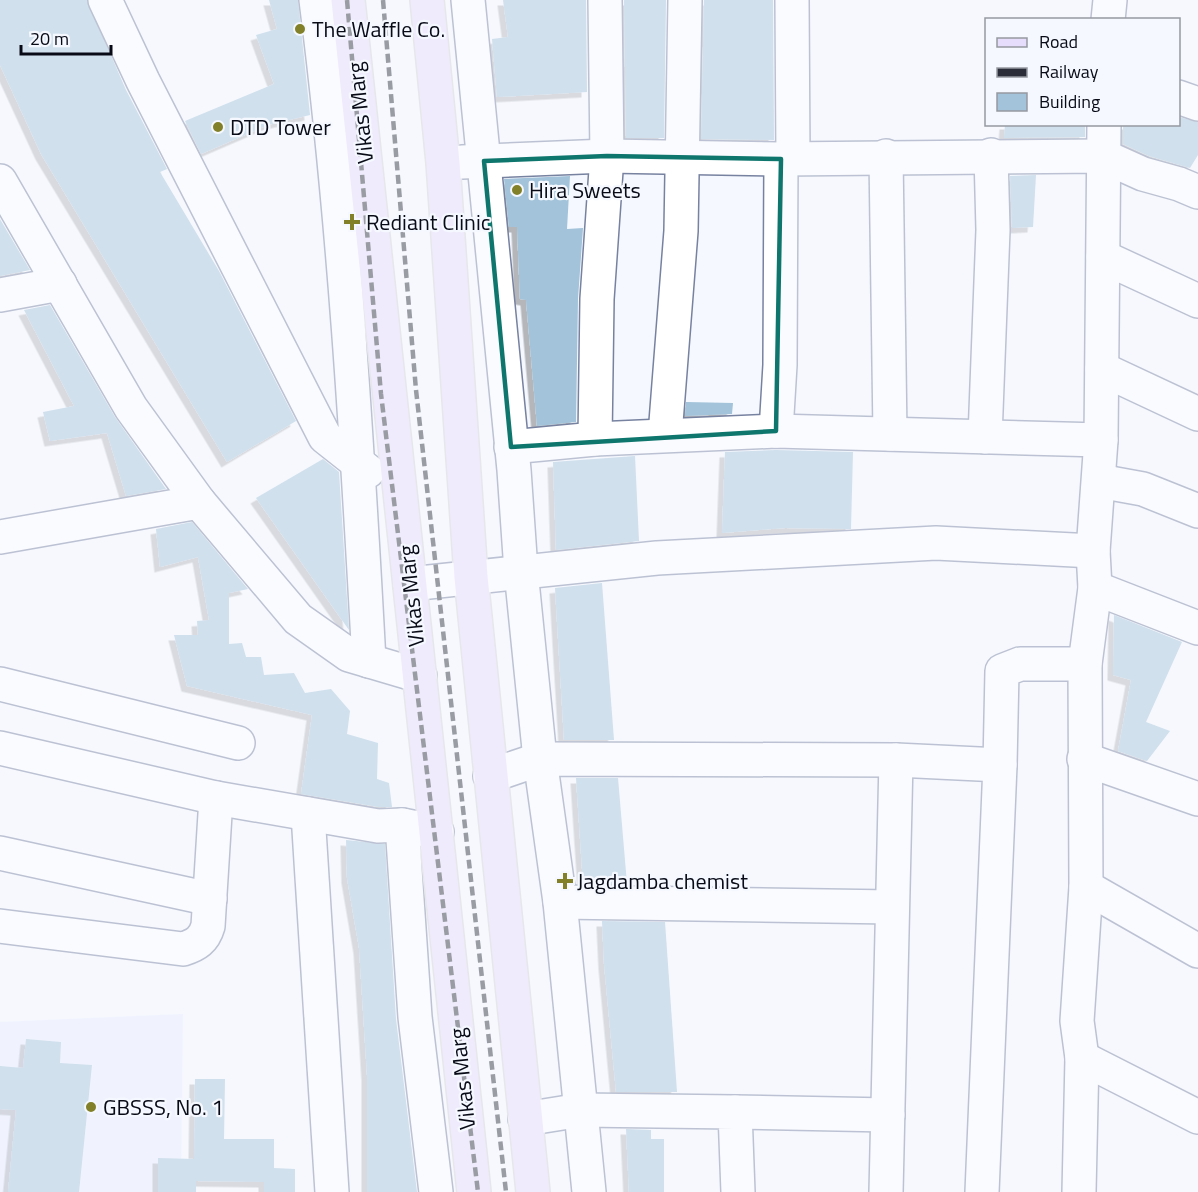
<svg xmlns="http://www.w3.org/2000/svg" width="1198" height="1192" font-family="'Titillium Web',sans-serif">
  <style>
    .built { fill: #e8eeff }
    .building { fill: #a2c3d9; filter: url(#shadow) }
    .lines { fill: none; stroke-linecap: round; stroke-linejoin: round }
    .minor-casing { stroke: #7782a0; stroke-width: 36 }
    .major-casing { stroke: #d3d3d5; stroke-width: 36 }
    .minor { stroke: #fff; stroke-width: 33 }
    .major { stroke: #e6dcfb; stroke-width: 33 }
    .rail { stroke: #2b2e38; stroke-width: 4.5; stroke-dasharray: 9 4.5; stroke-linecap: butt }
    .marked { fill: none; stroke: #0f766e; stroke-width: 4.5; stroke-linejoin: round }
    .poi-dot { fill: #828028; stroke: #f5f8fe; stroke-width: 2 }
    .labels { text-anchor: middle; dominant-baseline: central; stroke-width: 4.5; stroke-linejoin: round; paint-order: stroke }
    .poi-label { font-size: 22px; fill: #080b16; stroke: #f5f8fe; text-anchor: start }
    .street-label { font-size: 22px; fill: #080b16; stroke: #f5f8fe }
  </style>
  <defs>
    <filter id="shadow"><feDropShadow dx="-5.5" dy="5.5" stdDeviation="0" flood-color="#0004"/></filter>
  </defs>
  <rect width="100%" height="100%" fill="#f5f8fe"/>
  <!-- built -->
  <path class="built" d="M 183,1014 L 181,1192 L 0,1192 L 0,1022 Z"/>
  <!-- building -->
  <g class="building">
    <path d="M 0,0 L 87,0 L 126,90 L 167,169 L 160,172 L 219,271 L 296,421 L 227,462 L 41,154 L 0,65 Z"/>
    <path d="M 269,0 L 298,0 L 310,115 L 268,125 L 201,154 L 185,121 L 274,84 L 256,35 L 277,29 Z"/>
    <path d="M 503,0 L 586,0 L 587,92 L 497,97 L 492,39 L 508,37 Z"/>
    <path d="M 624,0 L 666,0 L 664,138 L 626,138 Z"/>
    <path d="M 704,0 L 773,0 L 774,140 L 701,139 Z"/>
    <path d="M 1179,117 L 1198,122 L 1198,155 L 1190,168 L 1149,156 L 1123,144 L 1123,124 L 1179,124 Z"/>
    <path d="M 1005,124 L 1085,124 L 1085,137 L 1004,138 Z"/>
    <path d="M 1036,175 L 1033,227 L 1012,228 L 1010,176 Z"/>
    <path d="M 570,176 L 567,229 L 583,228 L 578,299 L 576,422 L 537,426 L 526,300 L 520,299 L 517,227 L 509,227 L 504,179 Z"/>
    <path d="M 0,219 L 30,270 L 0,276 Z"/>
    <path d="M 50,305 L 115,417 L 166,489 L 126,496 L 107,433 L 50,441 L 43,412 L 74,406 L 24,310 Z"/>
    <path d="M 686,402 L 733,403 L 732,414 L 685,416 Z"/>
    <path d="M 776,450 L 853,452 L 851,529 L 785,528 L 722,533 L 725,452 Z"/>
    <path d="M 635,456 L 639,541 L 556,550 L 553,462 Z"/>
    <path d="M 323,459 L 339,472 L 349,630 L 256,498 Z"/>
    <path d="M 192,522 L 248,589 L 229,593 L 229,644 L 242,643 L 246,657 L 261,657 L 264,675 L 294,673 L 305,693 L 331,689 L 350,711 L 347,734 L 378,743 L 377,779 L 389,783 L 392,807 L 379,807 L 301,794 L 312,715 L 187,686 L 174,635 L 198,635 L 197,621 L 209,620 L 198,557 L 160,567 L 156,529 Z"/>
    <path d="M 602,583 L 614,740 L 564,740 L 555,588 Z"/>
    <path d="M 1114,615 L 1182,642 L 1146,722 L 1170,731 L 1147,761 L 1118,751 L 1131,680 L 1113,675 Z"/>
    <path d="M 576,778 L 618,778 L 627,884 L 583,884 Z"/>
    <path d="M 346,840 L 385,844 L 396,1019 L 417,1192 L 367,1192 L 367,1075 L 359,948 L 347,878 Z"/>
    <path d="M 602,921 L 665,922 L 677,1092 L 616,1092 L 604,964 Z"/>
    <path d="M 26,1039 L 61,1042 L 60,1063 L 92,1065 L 79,1192 L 8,1192 L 16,1110 L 0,1109 L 0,1066 L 23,1068 Z"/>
    <path d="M 195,1079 L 225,1079 L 224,1139 L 274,1139 L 274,1168 L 295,1169 L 295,1192 L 264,1192 L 264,1182 L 196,1181 L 196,1192 L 158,1192 L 158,1158 L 194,1159 Z"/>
    <path d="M 626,1129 L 651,1130 L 651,1139 L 664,1139 L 664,1192 L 629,1192 Z"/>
  </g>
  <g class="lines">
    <defs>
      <g id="minor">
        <path d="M 105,0 L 143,81 L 325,437 L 368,471"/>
        <path d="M 316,0 C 344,219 357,440 369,661"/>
        <path d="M 468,0 L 514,470 L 521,571 L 540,759 L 560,902 L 589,1192"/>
        <path d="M 792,0 L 793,157"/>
        <path d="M 1108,20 L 1110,0"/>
        <path d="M 1178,97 L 1198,104"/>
        <path d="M 886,156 L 890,434"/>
        <path d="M 462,162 L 607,156 L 781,159 L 1103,156 L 1143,174 L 1179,184 L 1198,192"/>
        <path d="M 0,181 L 131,408 L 199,502 L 298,619 L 349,655 L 420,676"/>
        <path d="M 1103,257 L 1198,301"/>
        <path d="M 0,295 L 60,284"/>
        <path d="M 1102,369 L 1198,414"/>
        <path d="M 776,431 L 780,365 L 781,159"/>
        <path d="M 665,435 L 681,231 L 685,0"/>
        <path d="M 985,437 L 993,230 L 991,155"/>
        <path d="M 595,439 L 597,299 L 607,156 L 605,0"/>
        <path d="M 511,447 L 595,439 L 776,431 L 1101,440"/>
        <path d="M 1099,481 L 1143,489 L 1198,511"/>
        <path d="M 0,537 L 199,502"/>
        <path d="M 410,584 L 657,558 L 936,543 L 1093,551"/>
        <path d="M 1095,588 L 1198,628"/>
        <path d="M 0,684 L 238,743"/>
        <path d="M 0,748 L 216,798 L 378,826 L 402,825 L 437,832"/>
        <path d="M 1084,759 L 1198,799"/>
        <path d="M 1000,765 L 1002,671 L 1020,664 L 1085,664"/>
        <path d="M 490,776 L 540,759 L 896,760 L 1000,765 L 982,1192"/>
        <path d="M 308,814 L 332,1192"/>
        <path d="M 402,825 L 415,1017 L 436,1192"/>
        <path d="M 0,853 L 210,899"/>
        <path d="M 1086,887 L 1198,951"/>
        <path d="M 560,902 L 892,907"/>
        <path d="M 0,926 L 183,949 C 196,945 204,940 208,926 L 216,798"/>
        <path d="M 1082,1058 L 1198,1117"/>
        <path d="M 735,1112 L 888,1115"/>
        <path d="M 525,1119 L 581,1110 L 735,1112 L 738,1192"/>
        <path d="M 886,1192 L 896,760"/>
        <path d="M 1079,1192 L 1082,1058 L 1077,1021 L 1086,887 L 1085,664 L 1095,588 L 1093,551 L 1101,440 L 1104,124"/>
      </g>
      <g id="major">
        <path d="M 348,0 L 474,1192"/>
        <path d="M 427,0 L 443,163 L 471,577 L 533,1192"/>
      </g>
    </defs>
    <!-- minor casing -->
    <use href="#minor" class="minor-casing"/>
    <!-- major casing -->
    <use href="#major" class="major-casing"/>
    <!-- minor -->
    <use href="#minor" class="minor"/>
    <!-- major -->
    <use href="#major" class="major"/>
    <!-- rail -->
    <g class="rail">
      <path d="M 347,0 L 381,394 L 478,1192"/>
      <path d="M 383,0 L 416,390 L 506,1192"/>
    </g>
  </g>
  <!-- marked area -->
  <path d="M0 0H1198V1192H0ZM 607,156 L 781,159 L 776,431 L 511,447 L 484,161 Z" fill="#f5f8fe" fill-opacity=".55" fill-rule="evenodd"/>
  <path class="marked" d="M 607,156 L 781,159 L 776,431 L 511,447 L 484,161 Z"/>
  <!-- markers -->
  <g class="poi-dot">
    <circle cx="300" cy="29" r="6"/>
    <circle cx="218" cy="127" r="6"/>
    <circle cx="517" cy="190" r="6"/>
    <path d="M349 213h6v6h6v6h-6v6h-6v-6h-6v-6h6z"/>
    <path d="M562 872h6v6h6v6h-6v6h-6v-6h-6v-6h6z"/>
    <circle cx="91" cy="1107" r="6"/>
  </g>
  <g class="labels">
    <!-- poi labels -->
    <g class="poi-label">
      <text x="312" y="29">The Waffle Co.</text>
      <text x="230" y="127">DTD Tower</text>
      <text x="529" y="190">Hira Sweets</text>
      <text x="366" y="222">Rediant Clinic</text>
      <text x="577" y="881">Jagdamba chemist</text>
      <text x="103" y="1107">GBSSS, No. 1</text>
    </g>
    <!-- street labels -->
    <g class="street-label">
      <text transform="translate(360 113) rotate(-96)">Vikas Marg</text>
      <text transform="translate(411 596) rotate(-96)">Vikas Marg</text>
      <text transform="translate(462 1079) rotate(-96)">Vikas Marg</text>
    </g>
  </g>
  <!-- legend -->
  <rect x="985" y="18" width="195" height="108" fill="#f5f8fe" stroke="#9699a1" stroke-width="1.5"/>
  <rect x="997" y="38" width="30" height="9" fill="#e6dcfb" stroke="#9699a1" stroke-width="1.5"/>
  <text x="1039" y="48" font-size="18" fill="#080b16">Road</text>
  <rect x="997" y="68" width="30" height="9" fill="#2b2e38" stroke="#9699a1" stroke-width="1.5"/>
  <text x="1039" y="78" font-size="18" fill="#080b16">Railway</text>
  <rect x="997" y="93" width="30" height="18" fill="#a2c3d9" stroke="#9699a1" stroke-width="1.5"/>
  <text x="1039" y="108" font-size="18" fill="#080b16">Building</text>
  <!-- scale -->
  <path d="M21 45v9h90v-9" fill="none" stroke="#080b16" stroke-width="3"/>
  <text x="30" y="45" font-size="18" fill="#080b16" stroke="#f5f8fe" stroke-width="4.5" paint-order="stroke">20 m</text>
</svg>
